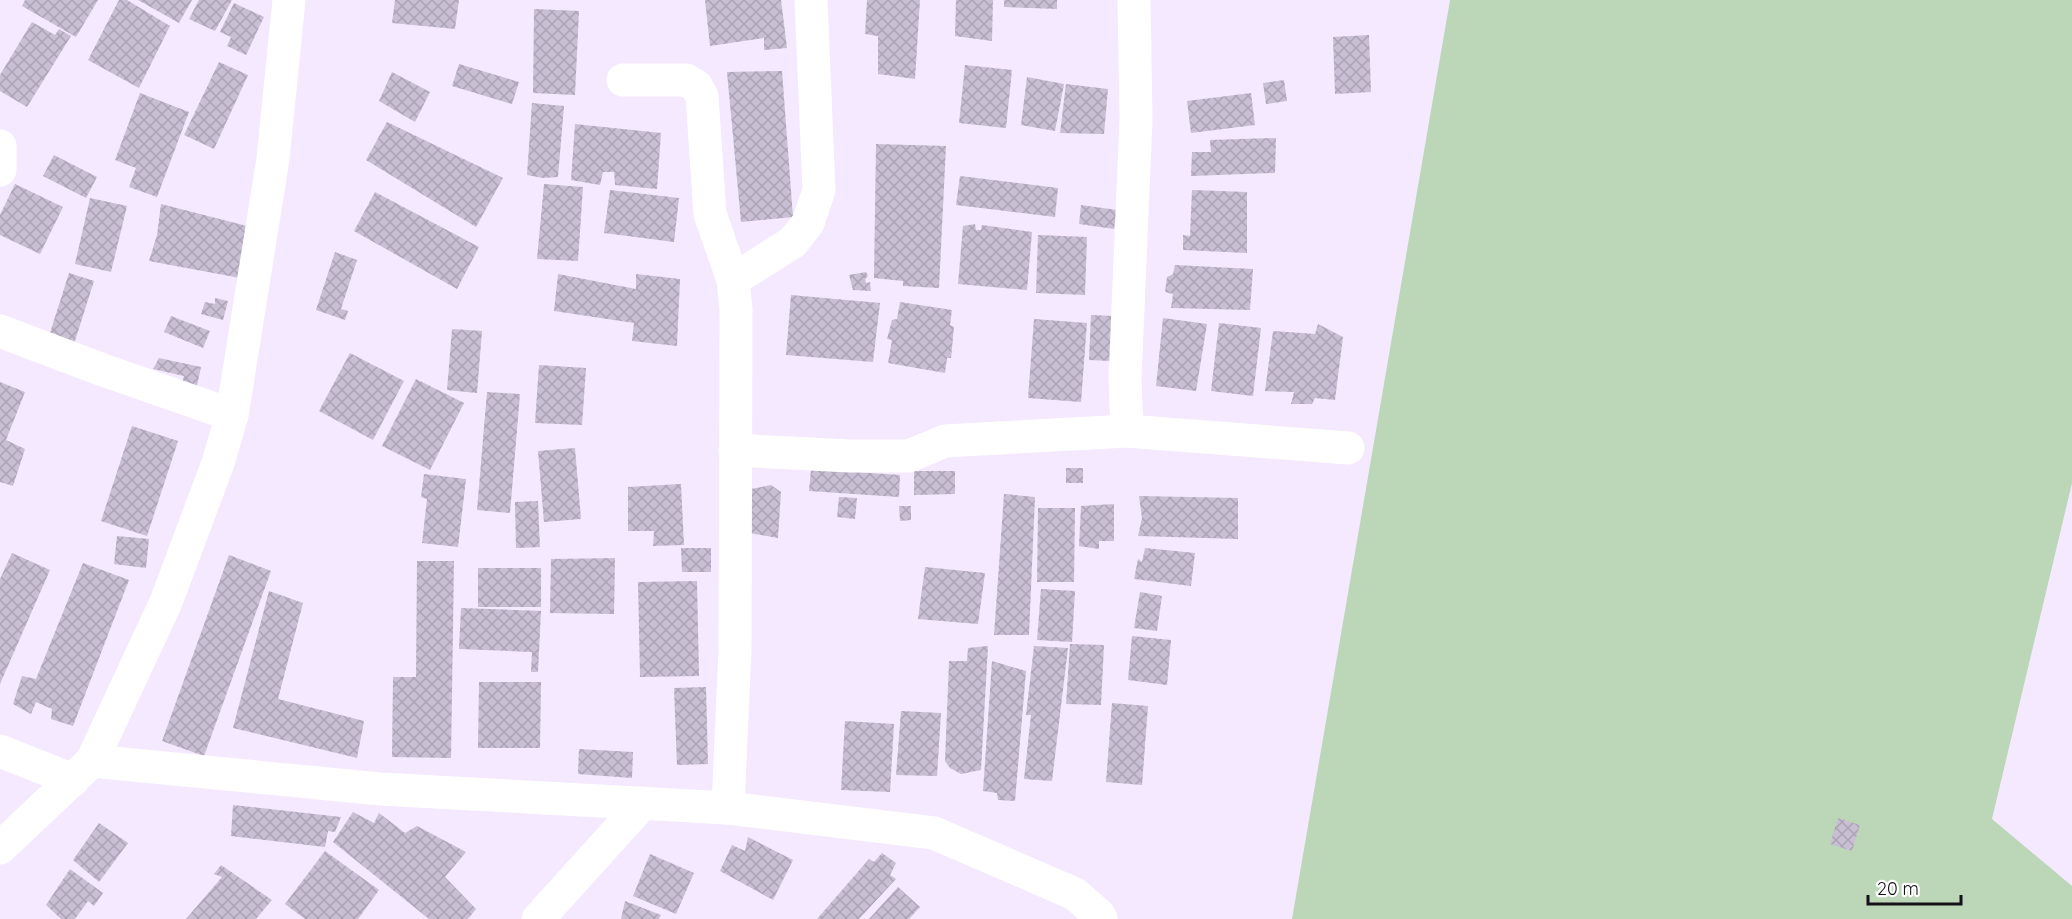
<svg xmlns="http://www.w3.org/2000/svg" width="2072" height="919" font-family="Quicksand,sans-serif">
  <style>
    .grass { fill: #bbd7b7 }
    .building { fill: url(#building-cross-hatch) }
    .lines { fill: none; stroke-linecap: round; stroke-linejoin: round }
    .minor { stroke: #fff; stroke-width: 33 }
  </style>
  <defs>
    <pattern id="building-cross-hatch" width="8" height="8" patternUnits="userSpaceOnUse" patternTransform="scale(1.5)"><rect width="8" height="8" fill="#c9bfd4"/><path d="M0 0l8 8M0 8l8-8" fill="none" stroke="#aca3b5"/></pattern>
  </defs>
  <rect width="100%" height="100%" fill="#f4e9ff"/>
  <!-- grass -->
  <path class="grass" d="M 1450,0 L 2072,0 L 2072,483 L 1992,819 L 2072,886 L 2072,919 L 1292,919 Z"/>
  <!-- building -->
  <g class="building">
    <path d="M 25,0 L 98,0 L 76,37 L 22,6 Z"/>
    <path d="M 119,0 L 127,0 L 170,26 L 139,88 L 88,60 Z"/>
    <path d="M 138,0 L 192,0 L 179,23 Z"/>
    <path d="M 199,0 L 232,0 L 215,31 L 189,19 Z"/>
    <path d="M 395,0 L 459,0 L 455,29 L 392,23 Z"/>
    <path d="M 705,0 L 781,0 L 787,48 L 764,50 L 764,38 L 710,46 Z"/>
    <path d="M 867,0 L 920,0 L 915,79 L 878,74 L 878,36 L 865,34 Z"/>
    <path d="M 956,0 L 993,0 L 992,41 L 955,36 Z"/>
    <path d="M 1004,0 L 1057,0 L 1057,9 L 1004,7 Z"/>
    <path d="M 234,3 L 264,17 L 246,55 L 227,46 L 231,37 L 220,32 Z"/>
    <path d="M 534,9 L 579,11 L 575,95 L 533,93 Z"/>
    <path d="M 32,22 L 55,35 L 59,29 L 71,36 L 27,107 L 0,91 L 0,75 Z"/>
    <path d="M 1369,35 L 1371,92 L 1335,94 L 1333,37 Z"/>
    <path d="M 219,62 L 248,75 L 214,149 L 184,135 Z"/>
    <path d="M 459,64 L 519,82 L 512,104 L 452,86 Z"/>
    <path d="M 965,65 L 1012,70 L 1006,128 L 959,123 Z"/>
    <path d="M 782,71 L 793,217 L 741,222 L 727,72 Z"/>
    <path d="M 392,72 L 430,92 L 415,122 L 379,101 Z"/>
    <path d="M 1027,77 L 1064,84 L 1055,131 L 1021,125 Z"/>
    <path d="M 1284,80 L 1287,101 L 1266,104 L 1263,83 Z"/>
    <path d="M 1066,84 L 1108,89 L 1104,134 L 1060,133 Z"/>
    <path d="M 140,93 L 189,112 L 157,197 L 129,187 L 136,168 L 115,160 Z"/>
    <path d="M 1251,93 L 1255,125 L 1191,133 L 1187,101 Z"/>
    <path d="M 532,103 L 564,106 L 558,177 L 543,178 L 527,175 Z"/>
    <path d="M 387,122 L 503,178 L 476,227 L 366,160 Z"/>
    <path d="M 575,124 L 661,133 L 657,189 L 615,185 L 614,172 L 603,172 L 600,185 L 571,180 Z"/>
    <path d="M 1276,138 L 1275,173 L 1191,176 L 1192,152 L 1211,152 L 1210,140 Z"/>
    <path d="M 876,144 L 946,146 L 939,288 L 903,286 L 903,281 L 874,278 Z"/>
    <path d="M 54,155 L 97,177 L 86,198 L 43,176 Z"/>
    <path d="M 960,176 L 1058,188 L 1055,217 L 956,205 Z"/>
    <path d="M 15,184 L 63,207 L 40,254 L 0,235 L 0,215 Z"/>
    <path d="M 544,184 L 583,187 L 578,261 L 537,259 Z"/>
    <path d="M 610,190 L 679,198 L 674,242 L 604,233 Z"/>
    <path d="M 1192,190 L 1247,192 L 1247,253 L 1183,250 L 1183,235 L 1190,236 Z"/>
    <path d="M 375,192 L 479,247 L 457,289 L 354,231 Z"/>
    <path d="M 90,198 L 127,206 L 111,272 L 75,264 Z"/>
    <path d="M 161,204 L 247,226 L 240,278 L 149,261 L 157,235 Z"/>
    <path d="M 1081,205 L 1117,210 L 1114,229 L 1079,224 Z"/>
    <path d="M 975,224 L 976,230 L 981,230 L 982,225 L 1032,232 L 1027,290 L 958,284 L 963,226 Z"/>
    <path d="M 1038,235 L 1087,237 L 1085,295 L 1036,293 Z"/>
    <path d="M 335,252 L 357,260 L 341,309 L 348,311 L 345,320 L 316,310 Z"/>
    <path d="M 1175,265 L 1253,269 L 1250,310 L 1171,308 L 1173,294 L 1165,292 L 1167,277 L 1173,274 Z"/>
    <path d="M 866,272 L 868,276 L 865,279 L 866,283 L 870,282 L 871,291 L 853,290 L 849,275 Z"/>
    <path d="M 69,273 L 94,281 L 74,344 L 49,336 Z"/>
    <path d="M 558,274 L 636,289 L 636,274 L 680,279 L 677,346 L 632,341 L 634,323 L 554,311 Z"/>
    <path d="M 791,295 L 880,303 L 873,362 L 786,355 Z"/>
    <path d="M 215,298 L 228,301 L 223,320 L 201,314 L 205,302 L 215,304 Z"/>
    <path d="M 900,302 L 952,310 L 950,325 L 954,327 L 951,358 L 947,358 L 945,373 L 888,363 L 892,340 L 887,339 L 892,320 L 897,319 Z"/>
    <path d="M 1091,315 L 1114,316 L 1111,361 L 1089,360 Z"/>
    <path d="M 171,316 L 210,331 L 203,348 L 164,332 Z"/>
    <path d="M 1163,318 L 1207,324 L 1196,391 L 1156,386 Z"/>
    <path d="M 1034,319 L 1087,323 L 1081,402 L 1028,398 Z"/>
    <path d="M 1219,323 L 1261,328 L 1253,396 L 1211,391 Z"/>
    <path d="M 1318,324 L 1343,337 L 1335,400 L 1315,398 L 1312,404 L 1291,404 L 1294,392 L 1265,391 L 1273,331 L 1315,334 Z"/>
    <path d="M 452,329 L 482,331 L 477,393 L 447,390 Z"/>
    <path d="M 350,353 L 404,381 L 373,440 L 319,411 Z"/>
    <path d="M 159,358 L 201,367 L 196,390 L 181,386 L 184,376 L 153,369 Z"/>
    <path d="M 539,365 L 586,368 L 582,425 L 535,423 Z"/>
    <path d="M 416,379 L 464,403 L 430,470 L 382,446 Z"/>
    <path d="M 0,382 L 25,392 L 6,440 L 25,449 L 13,486 L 0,482 Z"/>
    <path d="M 487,392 L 520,394 L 510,513 L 477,510 Z"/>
    <path d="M 132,426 L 178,441 L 147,536 L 101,521 Z"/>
    <path d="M 575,448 L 581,519 L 544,522 L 538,451 Z"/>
    <rect x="1066" y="468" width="17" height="15"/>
    <path d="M 811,469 L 900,475 L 899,497 L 809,491 Z"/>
    <path d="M 914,471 L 955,471 L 955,494 L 914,495 Z"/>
    <path d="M 424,474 L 466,479 L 458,547 L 422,543 L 427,499 L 421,497 Z"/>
    <path d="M 681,484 L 684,545 L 653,546 L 654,531 L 628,531 L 628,487 Z"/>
    <path d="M 771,485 L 781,492 L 778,538 L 749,533 L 751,489 Z"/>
    <path d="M 1004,494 L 1035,497 L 1029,635 L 994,635 Z"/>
    <path d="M 1139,496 L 1238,498 L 1238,539 L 1138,536 L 1142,518 Z"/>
    <path d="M 839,497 L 857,498 L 855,519 L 837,517 Z"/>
    <path d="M 538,501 L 540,547 L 516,548 L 515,502 Z"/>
    <path d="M 1114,504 L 1114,541 L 1099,541 L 1099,549 L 1079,546 L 1081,506 Z"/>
    <path d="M 899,506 L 911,506 L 911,520 L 900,521 Z"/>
    <path d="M 1038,508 L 1075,508 L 1074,582 L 1037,582 Z"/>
    <path d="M 117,536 L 149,539 L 146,568 L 114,564 Z"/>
    <path d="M 681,548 L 711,548 L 711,572 L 682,572 Z"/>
    <path d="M 1145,548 L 1195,553 L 1191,586 L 1134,579 L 1138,559 L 1142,562 Z"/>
    <path d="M 12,553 L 50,570 L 0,684 L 0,579 Z"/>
    <path d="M 229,555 L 271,571 L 204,756 L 162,741 Z"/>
    <path d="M 615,558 L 614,614 L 550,613 L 551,559 Z"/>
    <path d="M 417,561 L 454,561 L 451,758 L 392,757 L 393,677 L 416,677 Z"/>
    <path d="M 83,563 L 129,580 L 73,726 L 51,719 L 52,709 L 36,702 L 31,714 L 13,704 L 22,676 L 36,679 Z"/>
    <path d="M 925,567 L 985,573 L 978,624 L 918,619 Z"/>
    <rect x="478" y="568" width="63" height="39"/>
    <path d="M 697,581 L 699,676 L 640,677 L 638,582 Z"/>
    <path d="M 1041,589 L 1075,591 L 1072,642 L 1037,640 Z"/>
    <path d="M 269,591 L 303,603 L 278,699 L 364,721 L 357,758 L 233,728 Z"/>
    <path d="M 1140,592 L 1162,596 L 1157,631 L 1134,628 Z"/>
    <path d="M 461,608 L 541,611 L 538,672 L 531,672 L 532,652 L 459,649 Z"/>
    <path d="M 1132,636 L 1171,640 L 1167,685 L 1128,680 Z"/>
    <path d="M 1070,644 L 1104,645 L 1101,705 L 1066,704 Z"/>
    <path d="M 988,646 L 981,770 L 961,774 L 950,768 L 945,761 L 949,661 L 967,661 L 968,648 Z"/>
    <path d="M 1034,646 L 1068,648 L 1052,781 L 1024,779 L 1031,715 L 1026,715 Z"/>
    <path d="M 992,661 L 1026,671 L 1015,801 L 998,800 L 997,793 L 983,791 Z"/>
    <path d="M 479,682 L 541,682 L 540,748 L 478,748 Z"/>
    <path d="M 706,687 L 708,764 L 677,765 L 674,688 Z"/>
    <path d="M 1112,703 L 1148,706 L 1142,785 L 1106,782 Z"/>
    <path d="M 901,711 L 941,713 L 937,776 L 896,775 Z"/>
    <path d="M 845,721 L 894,724 L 890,792 L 841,790 Z"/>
    <path d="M 579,749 L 633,752 L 632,778 L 578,774 Z"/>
    <path d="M 233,805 L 341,817 L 335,832 L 328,831 L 325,847 L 231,836 Z"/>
    <path d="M 353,812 L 374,823 L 379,813 L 405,833 L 417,826 L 466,852 L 445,877 L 476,909 L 468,919 L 429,919 L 333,842 Z"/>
    <path d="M 1838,818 L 1860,825 L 1852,851 L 1830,844 Z"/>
    <path d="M 99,823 L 128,843 L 99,882 L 73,860 Z"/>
    <path d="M 748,837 L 793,860 L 773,900 L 720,871 L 732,845 L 745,851 Z"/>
    <path d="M 325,851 L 379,890 L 358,919 L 305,919 L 285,904 Z"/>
    <path d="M 882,853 L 896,863 L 890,875 L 896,879 L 859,919 L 817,919 L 869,859 L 874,862 Z"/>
    <path d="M 650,854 L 694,873 L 676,914 L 633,896 Z"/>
    <path d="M 221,865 L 272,900 L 256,919 L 186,919 L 222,877 L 214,874 Z"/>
    <path d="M 70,869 L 103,893 L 94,906 L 88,901 L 75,919 L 61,919 L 46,905 Z"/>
    <path d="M 898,887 L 920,907 L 909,919 L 869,919 Z"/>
    <path d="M 625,901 L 661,915 L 659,919 L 621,919 Z"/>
  </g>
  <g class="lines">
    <!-- minor -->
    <g class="minor">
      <path d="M 623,80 L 686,80 L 696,86 L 702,96 L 710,214 L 733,280"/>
      <path d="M 0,146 L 0,170"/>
      <path d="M 0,331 L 103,370 L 232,415"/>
      <path d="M 1127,431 L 1348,448"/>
      <path d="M 735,450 L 849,456 L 909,456 L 945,441 L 1127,431 L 1125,379 L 1136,119 L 1134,0"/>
      <path d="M 0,751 L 73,780"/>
      <path d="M 92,761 L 380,789 L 728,808 L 934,833 L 1075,894 L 1099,915 L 1101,919"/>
      <path d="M 728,808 L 735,650 L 736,310 L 733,280 L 793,242 L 808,223 L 819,190 L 811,0"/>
      <path d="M 0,848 L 92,761 L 166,602 L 218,463 L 232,415 L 273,159 L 289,0"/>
      <path d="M 538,919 L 643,803"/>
    </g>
  </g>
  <!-- scale -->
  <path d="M1868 895v9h93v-9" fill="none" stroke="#141118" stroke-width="3"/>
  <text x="1877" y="895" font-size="18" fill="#141118" stroke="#ffffff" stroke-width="4.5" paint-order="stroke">20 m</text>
</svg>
